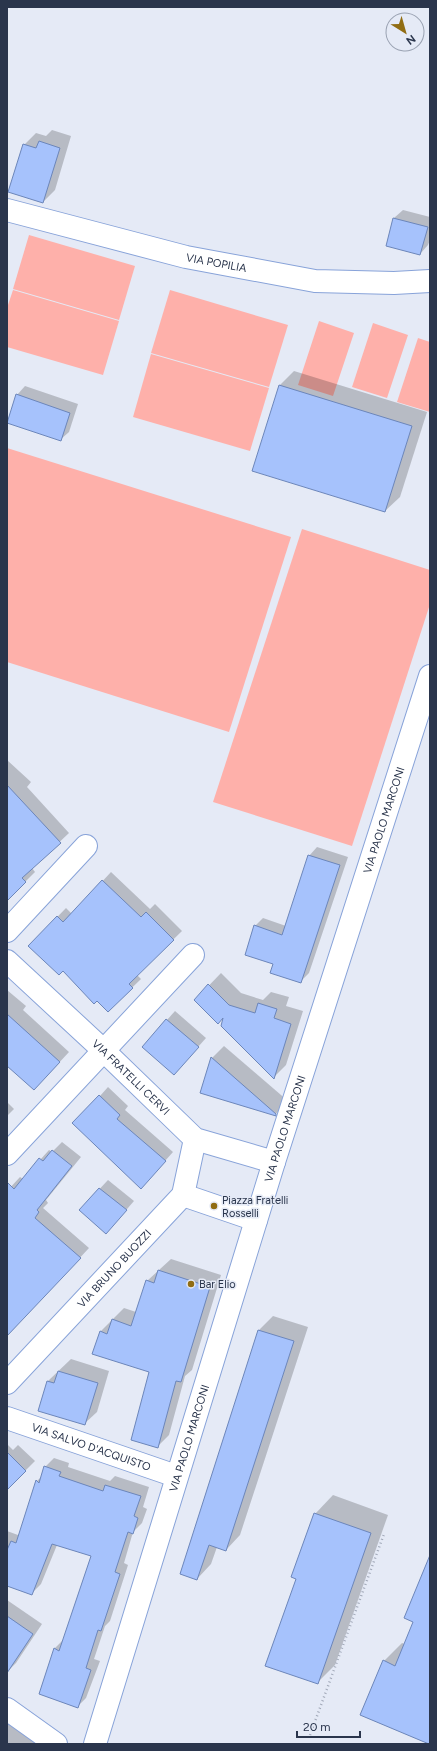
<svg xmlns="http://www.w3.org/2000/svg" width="437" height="1751" font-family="Figtree,sans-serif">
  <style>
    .green { fill: #feb0aa }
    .shadow { fill: #0003 }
    .building { fill: #a6c2fc; stroke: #6c86ba }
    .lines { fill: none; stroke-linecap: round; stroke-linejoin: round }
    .minor-casing { stroke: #88a3d9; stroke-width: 24 }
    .tertiary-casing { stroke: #88a3d9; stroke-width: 24 }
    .path { stroke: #a2a9b9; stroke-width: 2.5; stroke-dasharray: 1 3; stroke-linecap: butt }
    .minor { stroke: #fff; stroke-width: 22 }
    .tertiary { stroke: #fff; stroke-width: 22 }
    .poi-dot { fill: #916d13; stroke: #e5eaf6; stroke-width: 1.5 }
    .labels { text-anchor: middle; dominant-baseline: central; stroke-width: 3; stroke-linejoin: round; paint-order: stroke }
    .street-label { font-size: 11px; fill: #2a354c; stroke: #e5eaf6 }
    .poi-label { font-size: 11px; fill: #2a354c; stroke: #e5eaf6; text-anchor: start }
  </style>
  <rect width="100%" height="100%" fill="#e5eaf6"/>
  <!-- green -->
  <g class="green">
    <path d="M 29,235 L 135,266 L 119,320 L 13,289 Z"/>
    <path d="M 13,290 L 119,321 L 103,375 L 7,347 L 7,308 Z"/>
    <path d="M 170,290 L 288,325 L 269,387 L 151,353 Z"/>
    <path d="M 319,321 L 354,333 L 333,396 L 298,385 Z"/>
    <path d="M 373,323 L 408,335 L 387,398 L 352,387 Z"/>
    <path d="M 418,338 L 430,342 L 430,412 L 397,402 Z"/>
    <path d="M 151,354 L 269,388 L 250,451 L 133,417 Z"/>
    <path d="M 7,448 L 291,537 L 229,732 L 7,662 Z"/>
    <path d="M 302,529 L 430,570 L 430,604 L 352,846 L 213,802 Z"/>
  </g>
  <!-- shadow -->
  <g class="shadow">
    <path d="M 52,130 L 71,136 L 55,190 L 43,202 L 24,145 L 36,133 L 46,136 Z"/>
    <path d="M 403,210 L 430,217 L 430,240 L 428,245 L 420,254 L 387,245 L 394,218 Z"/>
    <path d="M 294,371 L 427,412 L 400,497 L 385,511 L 280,385 Z"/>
    <path d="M 25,386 L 78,404 L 69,432 L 60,440 L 17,395 Z"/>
    <path d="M 7,760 L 31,782 L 27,787 L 69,833 L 32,868 L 35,872 L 12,895 L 7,893 Z"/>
    <path d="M 317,847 L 348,857 L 309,973 L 300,982 L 274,963 L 255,926 L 263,918 L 286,926 L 309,856 Z"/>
    <path d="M 111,872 L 150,909 L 155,904 L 182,931 L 137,975 L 141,979 L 108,1011 L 63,970 L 29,946 L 66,908 L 72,914 Z"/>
    <path d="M 221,973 L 241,993 L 263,1000 L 271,992 L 289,997 L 286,1006 L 303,1011 L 286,1065 L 274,1077 L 225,1016 L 195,1000 Z"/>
    <path d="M 7,990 L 26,1006 L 23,1010 L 69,1052 L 44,1079 L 7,1064 Z"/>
    <path d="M 175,1011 L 206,1038 L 182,1065 L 143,1047 Z"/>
    <path d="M 224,1046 L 288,1101 L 275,1115 L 201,1092 L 212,1058 Z"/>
    <path d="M 108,1087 L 128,1106 L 125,1110 L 173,1152 L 149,1179 L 100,1096 Z"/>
    <path d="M 7,1102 L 14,1109 L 7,1116 Z"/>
    <path d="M 62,1142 L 81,1157 L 46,1200 L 48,1203 L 43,1208 L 89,1248 L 7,1336 L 7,1191 L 20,1177 L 23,1179 L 49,1150 L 52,1152 Z"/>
    <path d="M 108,1180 L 134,1201 L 114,1224 L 80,1210 Z"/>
    <path d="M 171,1259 L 221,1275 L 192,1370 L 185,1376 L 169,1435 L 158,1446 L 150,1371 L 100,1332 L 124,1308 L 136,1312 L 147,1281 Z"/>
    <path d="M 273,1316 L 308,1327 L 240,1535 L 226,1550 L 217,1547 L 211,1564 L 197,1579 L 181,1573 L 259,1330 Z"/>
    <path d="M 71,1359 L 109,1371 L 97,1412 L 84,1424 L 39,1410 L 48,1381 Z"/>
    <path d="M 7,1444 L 13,1450 L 18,1445 L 35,1461 L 7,1489 Z"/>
    <path d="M 54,1458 L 69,1463 L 68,1467 L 110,1481 L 115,1476 L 149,1487 L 143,1507 L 147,1509 L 142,1523 L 133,1532 L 124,1563 L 128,1565 L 110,1621 L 105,1626 L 94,1659 L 100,1661 L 86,1698 L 77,1707 L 40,1694 L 55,1648 L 64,1639 L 92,1555 L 57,1545 L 41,1584 L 32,1593 L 7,1585 L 7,1531 L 18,1535 L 20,1533 L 37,1481 L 42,1476 L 45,1467 Z"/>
    <path d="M 333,1495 L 388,1515 L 335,1665 L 317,1683 L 297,1578 L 315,1514 Z"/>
    <path d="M 430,1557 L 430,1742 L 384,1661 L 402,1643 L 405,1644 L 415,1621 Z"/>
    <path d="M 7,1600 L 42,1624 L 16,1663 L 7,1672 Z"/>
    <path d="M 7,1722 L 53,1744 L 7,1744 Z"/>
  </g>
  <!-- building -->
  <g class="building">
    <path d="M 39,141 L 60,148 L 43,203 L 8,192 L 23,144 L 36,148 Z"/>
    <path d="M 393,218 L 428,227 L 420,255 L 386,246 Z"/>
    <path d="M 279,385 L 412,426 L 385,512 L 252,471 Z"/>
    <path d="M 16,394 L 70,413 L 61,441 L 7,423 Z"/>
    <path d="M 7,785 L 61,843 L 22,878 L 26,882 L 7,901 Z"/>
    <path d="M 308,855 L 340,865 L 301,983 L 270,973 L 273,964 L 245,955 L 254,925 L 282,935 Z"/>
    <path d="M 102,880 L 141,917 L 146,912 L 174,940 L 129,984 L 133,988 L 108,1012 L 97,1001 L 94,1004 L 63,971 L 59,975 L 28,946 L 57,916 L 63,922 Z"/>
    <path d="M 208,984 L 229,1005 L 255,1013 L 258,1003 L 277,1009 L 274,1018 L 291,1024 L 274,1079 L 221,1026 L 223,1018 L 218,1024 L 194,1000 Z"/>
    <path d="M 7,1014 L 60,1062 L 34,1090 L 7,1066 Z"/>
    <path d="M 166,1019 L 199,1047 L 174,1075 L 142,1047 Z"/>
    <path d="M 211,1057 L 276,1114 L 276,1116 L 200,1093 Z"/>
    <path d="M 99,1095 L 120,1115 L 117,1119 L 166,1161 L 141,1189 L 72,1123 Z"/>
    <path d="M 52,1150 L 72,1166 L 37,1210 L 39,1212 L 35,1218 L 81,1258 L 7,1336 L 7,1182 L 14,1189 L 39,1158 L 43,1161 Z"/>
    <path d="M 99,1188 L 127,1210 L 106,1234 L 79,1210 Z"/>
    <path d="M 158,1270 L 210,1287 L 181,1382 L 176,1381 L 158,1448 L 131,1440 L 149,1372 L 92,1354 L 100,1331 L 107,1334 L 112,1319 L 131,1326 L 146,1280 L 154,1283 Z"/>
    <path d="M 258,1330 L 294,1341 L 226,1551 L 209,1545 L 197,1580 L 180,1574 Z"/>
    <path d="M 58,1371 L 98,1383 L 85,1425 L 38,1411 L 47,1381 L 54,1383 Z"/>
    <path d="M 7,1452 L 26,1471 L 7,1490 Z"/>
    <path d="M 44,1466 L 61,1472 L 59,1476 L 103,1491 L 105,1485 L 141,1496 L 134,1516 L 138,1518 L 133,1534 L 128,1532 L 115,1572 L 120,1574 L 101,1631 L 98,1630 L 86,1668 L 91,1670 L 78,1708 L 39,1694 L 54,1648 L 59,1651 L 91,1556 L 52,1544 L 32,1595 L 7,1586 L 7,1550 L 11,1541 L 16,1543 L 36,1480 L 39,1483 Z"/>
    <path d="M 314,1513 L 371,1533 L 318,1684 L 265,1666 L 296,1579 L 291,1577 Z"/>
    <path d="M 430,1555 L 430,1744 L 429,1744 L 360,1715 L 383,1660 L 395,1666 L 413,1622 L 404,1618 Z"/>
    <path d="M 7,1616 L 33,1634 L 7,1673 Z"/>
  </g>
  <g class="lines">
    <defs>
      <g id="minor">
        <path d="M 7,931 L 86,846"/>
        <path id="s1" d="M 7,961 L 103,1050 L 195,1139 L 274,1162"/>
        <path d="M 7,1154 L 193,955"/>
        <path d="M 183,1195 L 256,1220"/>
        <path id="s2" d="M 7,1383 L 183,1195 L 195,1139"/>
        <path id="s3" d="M 7,1418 L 176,1476"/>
        <path d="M 7,1709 L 56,1744"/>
      </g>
      <g id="tertiary">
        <path id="s4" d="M 7,210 L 186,257 L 315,281 L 394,283 L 430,281"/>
        <path id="s5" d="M 95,1744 L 274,1162 L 430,676"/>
      </g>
    </defs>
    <!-- minor casing -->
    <use href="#minor" class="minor-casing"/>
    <!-- tertiary casing -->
    <use href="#tertiary" class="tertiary-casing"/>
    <!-- path -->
    <path class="path" d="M 310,1735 L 384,1534"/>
    <!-- minor -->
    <use href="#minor" class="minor"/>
    <!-- tertiary -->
    <use href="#tertiary" class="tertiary"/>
  </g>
  <!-- markers -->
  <g class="poi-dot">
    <circle cx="214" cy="1206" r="4"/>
    <circle cx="191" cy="1284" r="4"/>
  </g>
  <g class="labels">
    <!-- street labels -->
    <g class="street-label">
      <text stroke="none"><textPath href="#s4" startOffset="216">VIA POPILIA</textPath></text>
      <text stroke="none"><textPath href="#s5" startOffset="968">VIA PAOLO MARCONI</textPath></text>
      <text stroke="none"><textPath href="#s1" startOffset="170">VIA FRATELLI CERVI</textPath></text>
      <text stroke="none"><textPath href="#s5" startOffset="644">VIA PAOLO MARCONI</textPath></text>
      <text stroke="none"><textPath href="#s2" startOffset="157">VIA BRUNO BUOZZI</textPath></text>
      <text stroke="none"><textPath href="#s5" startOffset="320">VIA PAOLO MARCONI</textPath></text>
      <text stroke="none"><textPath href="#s3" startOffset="89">VIA SALVO D'ACQUISTO</textPath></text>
    </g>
    <!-- poi labels -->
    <g class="poi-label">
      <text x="222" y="1200">Piazza Fratelli<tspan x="222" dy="13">Rosselli</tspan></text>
      <text x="199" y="1284">Bar Elio</text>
    </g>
  </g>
  <!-- border -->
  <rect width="437" height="1751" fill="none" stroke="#2a354c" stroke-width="16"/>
  <!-- north arrow -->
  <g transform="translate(405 32) rotate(143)"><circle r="19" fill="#e5eaf6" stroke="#9aa2b2"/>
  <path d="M0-3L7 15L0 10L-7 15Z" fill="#916d13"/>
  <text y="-6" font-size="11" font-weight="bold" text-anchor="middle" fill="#2a354c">N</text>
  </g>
  <!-- scale -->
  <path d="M297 1731v6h63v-6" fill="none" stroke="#2a354c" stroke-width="2"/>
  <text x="303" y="1731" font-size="12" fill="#2a354c" stroke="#e5eaf6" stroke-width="3" paint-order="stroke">20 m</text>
</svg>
